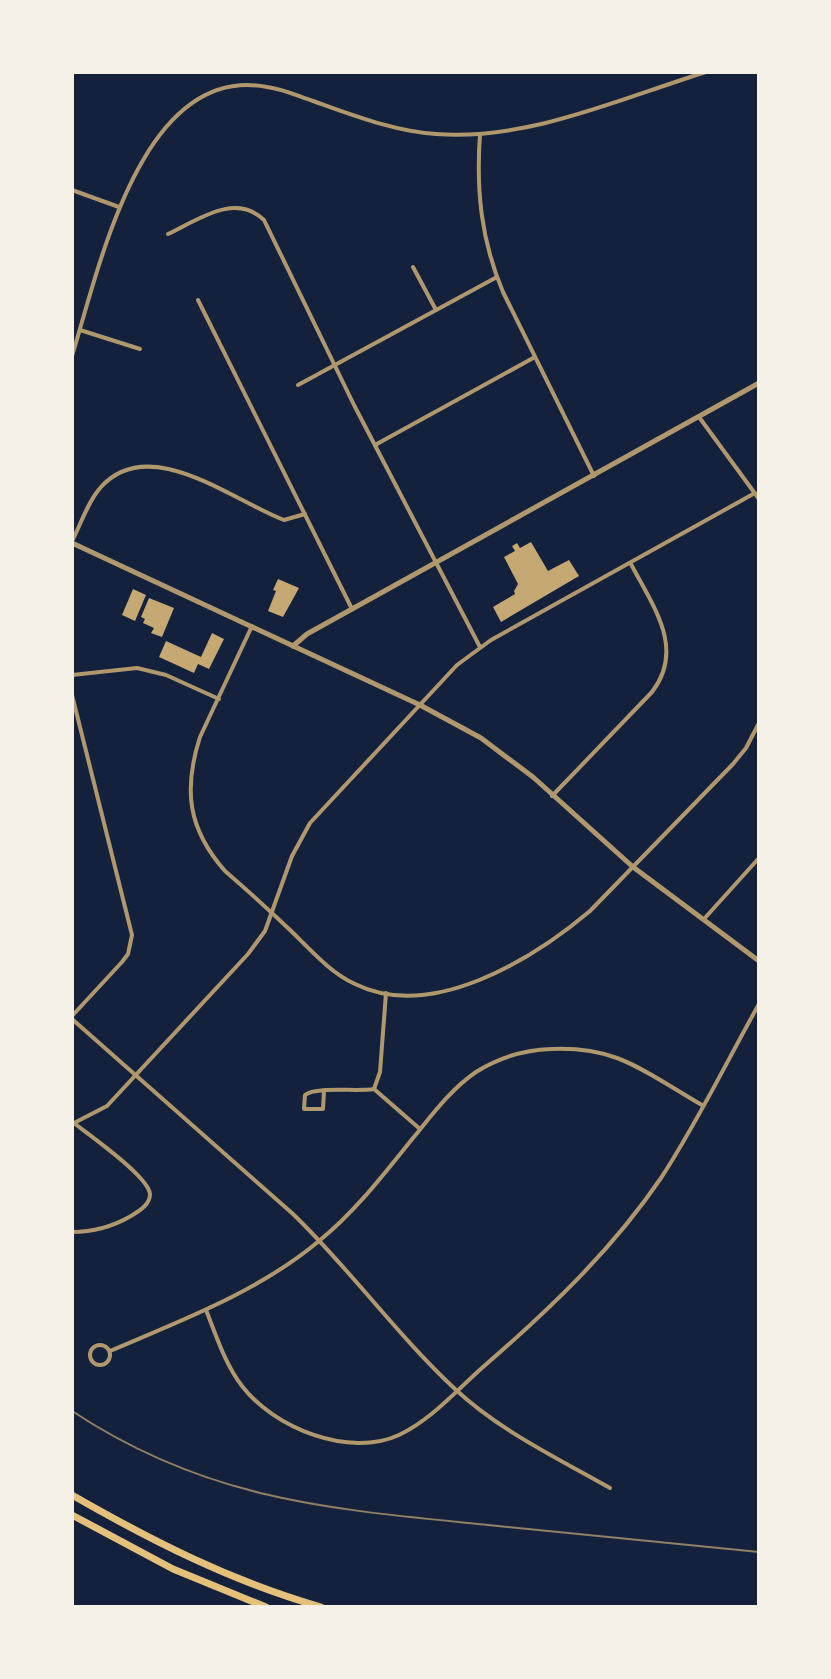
<svg xmlns="http://www.w3.org/2000/svg" width="831" height="1679" font-family="'Noto Serif',serif">
  <style>
    .building { fill: #c6a872 }
    .lines { fill: none; stroke-linecap: round; stroke-linejoin: round }
    .minor { stroke: #b1986c; stroke-width: 4 }
    .tertiary { stroke: #b1986c; stroke-width: 5 }
    .primary { stroke: #e5c07b; stroke-width: 7 }
    .rail { stroke: #918062; stroke-width: 2 }
  </style>
  <rect width="100%" height="100%" fill="#14213d"/>
  <!-- building -->
  <g class="building">
    <path d="M 531,542 L 548,571 L 569,560 L 579,576 L 501,622 L 493,607 L 515,594 L 514,591 L 518,584 L 504,557 L 515,551 L 512,546 L 517,543 L 520,548 Z"/>
    <path d="M 278,579 L 299,588 L 283,617 L 268,611 L 276,591 L 273,590 Z"/>
    <path d="M 133,589 L 146,595 L 135,621 L 122,615 Z"/>
    <path d="M 149,598 L 174,608 L 162,637 L 151,633 L 154,628 L 143,623 L 145,619 L 141,617 Z"/>
    <path d="M 212,633 L 224,639 L 209,669 L 198,664 L 194,673 L 159,657 L 166,641 L 201,657 Z"/>
  </g>
  <g class="lines">
    <!-- minor -->
    <g class="minor">
      <path d="M 480,134 C 476,190 481,240 503,292 L 594,476"/>
      <path d="M 72,190 L 119,207"/>
      <path d="M 168,234 C 198,220 235,192 264,220 L 354,405 L 480,647"/>
      <path d="M 413,267 L 436,310"/>
      <path d="M 198,300 L 352,609"/>
      <path d="M 80,330 L 140,349"/>
      <path d="M 72,356 C 99,269 141,63 267,87 C 283,89 298,96 313,101 C 353,115 393,131 436,134 C 528,141 619,99 706,72"/>
      <path d="M 298,385 L 497,277"/>
      <path d="M 699,417 L 759,499"/>
      <path d="M 375,445 L 535,357"/>
      <path d="M 72,541 C 81,524 88,501 101,487 C 150,433 233,501 284,520 L 305,514"/>
      <path d="M 252,626 L 200,737 C 183,790 188,829 225,871 C 247,890 268,909 289,929 C 309,948 329,972 355,984 C 432,1022 533,959 590,911 L 733,764 L 746,748 L 759,723"/>
      <path d="M 72,675 L 137,668 L 166,675 L 219,699"/>
      <path d="M 72,695 L 132,935 L 128,954 L 122,962 L 72,1016"/>
      <path d="M 552,796 L 652,692 C 686,648 652,605 631,564"/>
      <path d="M 704,919 L 759,858"/>
      <path d="M 72,1019 L 293,1214 C 350,1269 397,1335 455,1389 C 500,1431 557,1458 610,1488"/>
      <path d="M 374,1089 L 380,1072 L 386,993"/>
      <path d="M 374,1089 L 420,1129"/>
      <path d="M 324,1091 L 323,1109 L 304,1109 L 305,1095 C 317,1086 357,1092 374,1089"/>
      <path d="M 74,1123 L 107,1106 L 248,954 L 265,931 L 292,856 L 310,823 L 457,665 L 491,640 L 755,493"/>
      <path d="M 72,1232 C 93,1232 112,1227 131,1216 C 139,1211 150,1205 150,1194 C 148,1176 90,1136 74,1123"/>
      <path d="M 206,1310 C 216,1335 225,1364 242,1386 C 274,1428 349,1458 399,1435 C 431,1420 457,1390 483,1367 C 549,1310 612,1250 661,1178 C 697,1123 727,1061 759,1004"/>
      <circle cx="100" cy="1355" r="10"/>
      <path d="M 110,1351 C 182,1320 258,1292 319,1241 C 355,1212 384,1174 413,1138 C 432,1115 451,1089 476,1072 C 498,1058 525,1050 551,1049 C 573,1048 595,1050 617,1058 C 646,1069 674,1089 702,1105"/>
    </g>
    <!-- tertiary -->
    <g class="tertiary">
      <path d="M 72,543 L 420,705 L 481,738 L 533,777 L 633,867 L 759,961"/>
      <path d="M 293,646 L 307,634 L 759,383"/>
    </g>
    <!-- primary -->
    <g class="primary">
      <path d="M 72,1495 C 152,1541 233,1582 321,1607"/>
      <path d="M 72,1515 L 173,1569 L 266,1607"/>
    </g>
    <!-- rail -->
    <path class="rail" d="M 72,1411 C 208,1501 331,1509 488,1525 C 578,1534 669,1543 759,1552"/>
  </g>
  <!-- border -->
  <rect width="831" height="1679" fill="none" stroke="#f6f1e7" stroke-width="148"/>
</svg>
